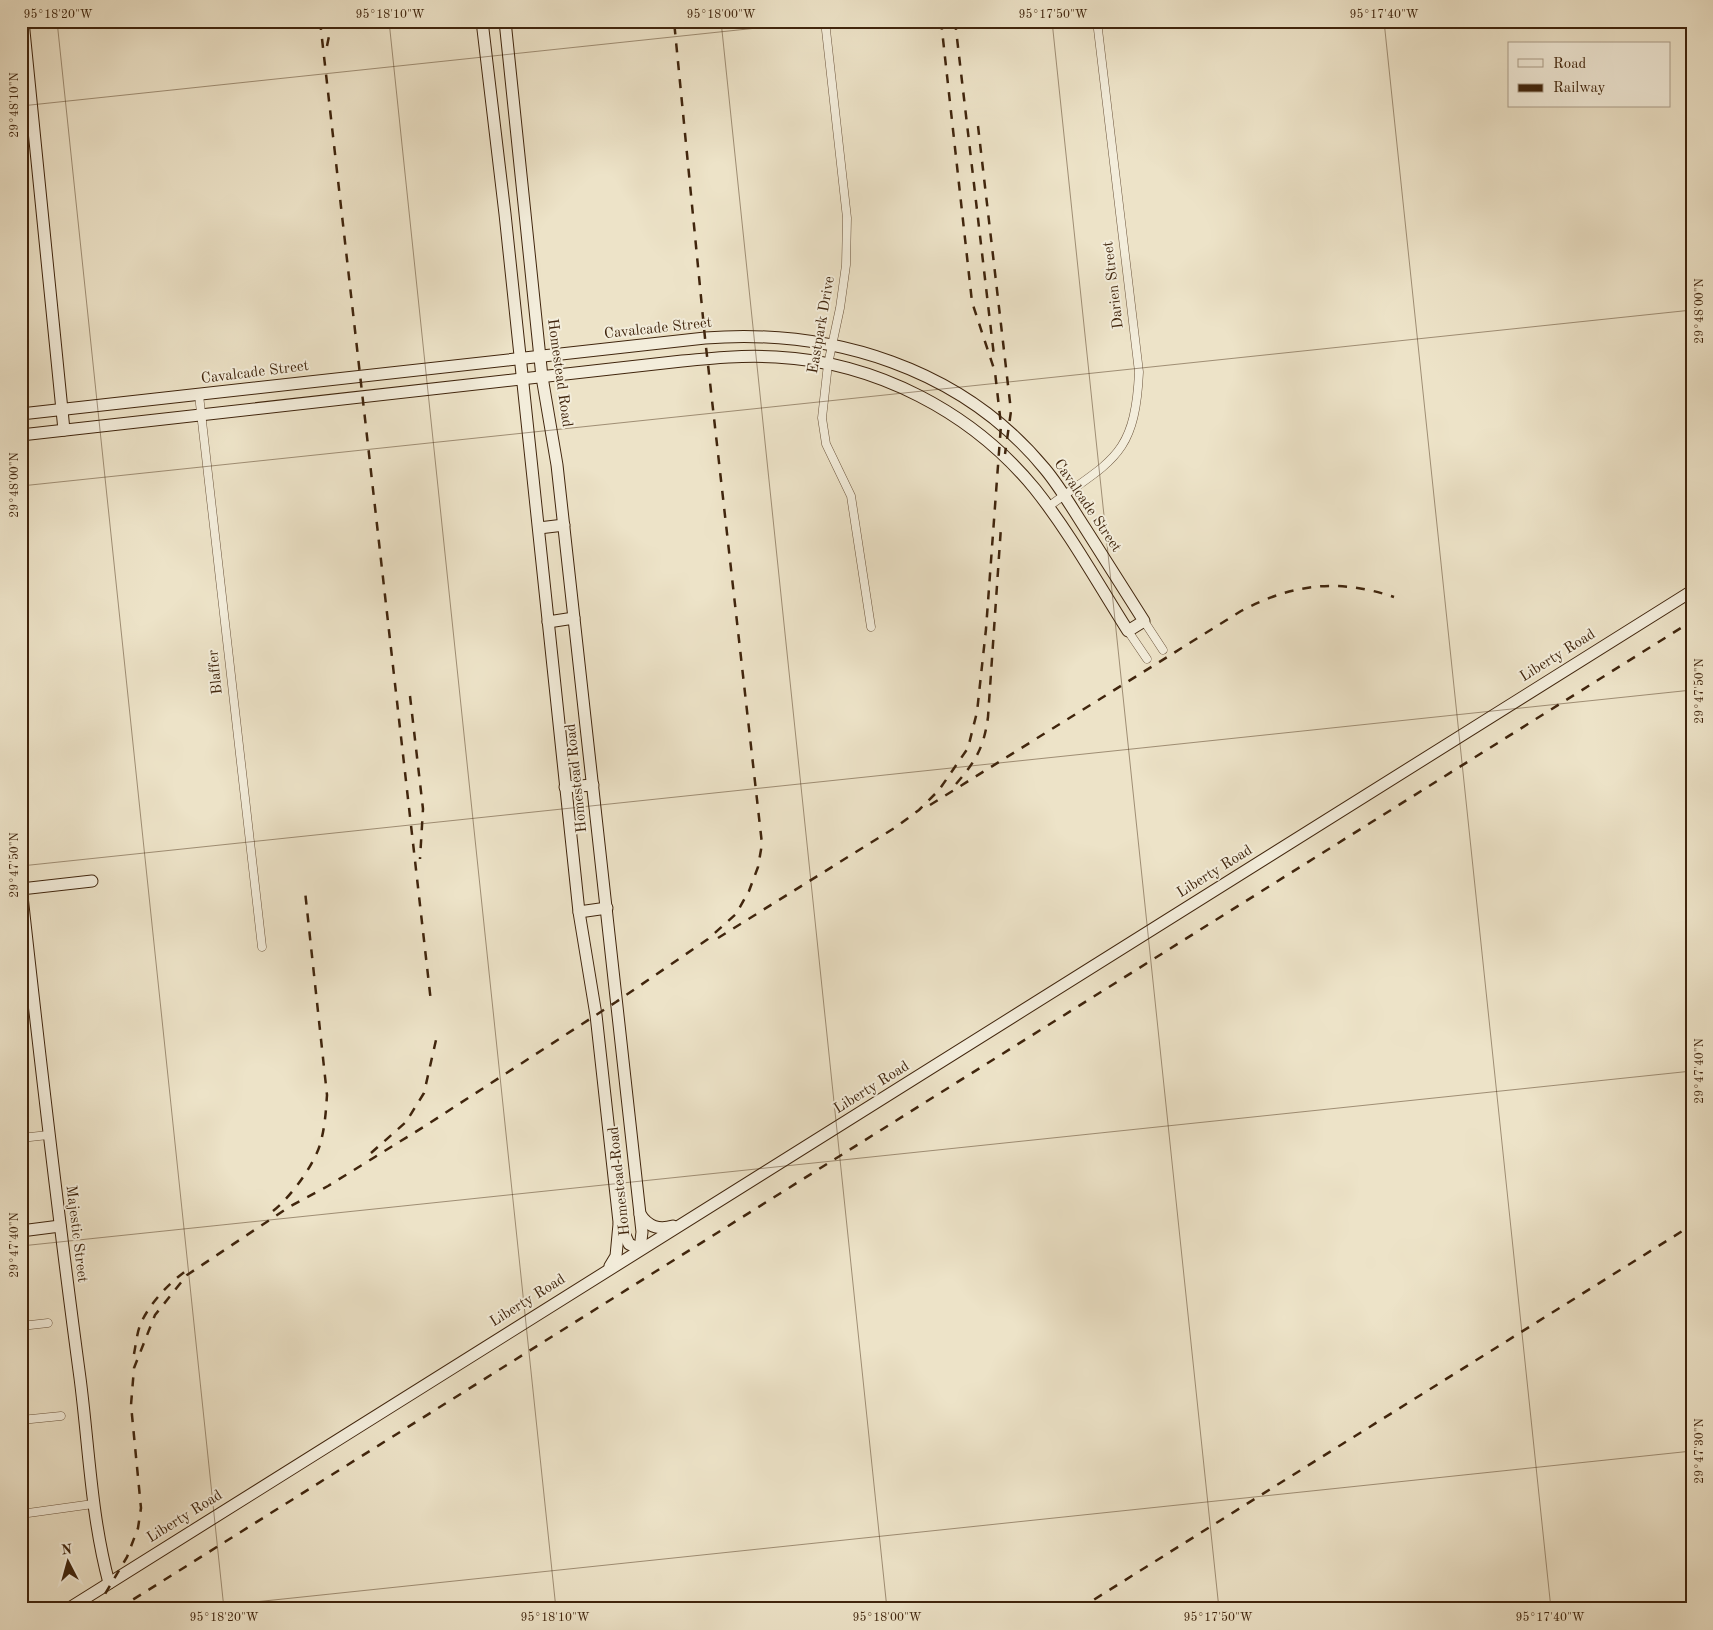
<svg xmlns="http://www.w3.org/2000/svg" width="1713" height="1630" font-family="'Old Standard TT',serif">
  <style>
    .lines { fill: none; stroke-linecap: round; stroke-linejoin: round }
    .street-casing { stroke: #6b543c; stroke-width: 9 }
    .secondary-casing { stroke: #40250d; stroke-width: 13 }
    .street { stroke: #f3eddb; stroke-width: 8 }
    .secondary { stroke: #f3eddb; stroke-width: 11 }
    .rail { stroke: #40250d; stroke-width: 2.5; stroke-dasharray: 9 9; stroke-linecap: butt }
    .ticks { fill: none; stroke: #40250d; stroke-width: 1; stroke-opacity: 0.45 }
    .labels { text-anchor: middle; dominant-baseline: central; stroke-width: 4; stroke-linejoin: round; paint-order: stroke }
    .street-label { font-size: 15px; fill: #40250d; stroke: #f3eddb }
    .neatline { fill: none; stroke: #40250d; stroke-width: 2 }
    .ticks-label { font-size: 12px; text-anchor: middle; fill: #40250d }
  </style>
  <rect width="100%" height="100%" fill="#ede3c8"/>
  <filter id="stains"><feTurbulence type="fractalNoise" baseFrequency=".004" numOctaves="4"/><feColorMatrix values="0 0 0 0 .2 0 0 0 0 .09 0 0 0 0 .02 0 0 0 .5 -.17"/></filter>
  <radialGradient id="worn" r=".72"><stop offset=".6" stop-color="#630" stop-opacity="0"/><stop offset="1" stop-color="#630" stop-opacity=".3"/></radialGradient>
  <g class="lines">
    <defs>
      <g id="street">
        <path d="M 825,21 L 847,218 L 846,265 L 840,308 L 828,364 L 822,418 L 826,444 L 851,496 L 871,627"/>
        <path d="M 199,395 L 262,947"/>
        <path d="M 1048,507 C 1111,460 1135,458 1139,372 L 1097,21"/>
        <path d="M 1144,621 L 1163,650"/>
        <path d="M 1128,631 L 1147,659"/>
        <path d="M 21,1138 L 48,1135"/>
        <path d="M 21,1326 L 48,1323"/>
        <path d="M 21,1420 L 61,1416"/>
        <path d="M 21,1514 L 93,1504"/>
      </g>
      <g id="secondary">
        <path d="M 23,21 L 64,430"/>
        <path d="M 482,21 L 505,214 L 579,912 L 596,1015 L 619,1222 L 629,1244 L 640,1249"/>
        <path d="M 505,21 L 542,377 L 557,465 L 642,1232 L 640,1249"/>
        <path d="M 21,414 L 705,338 C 832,328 962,368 1045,469 C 1060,487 1072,508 1085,528 C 1105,559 1124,590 1144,621 L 1128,631 C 1098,584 1070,533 1035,489 C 972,412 876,362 776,357 C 744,355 713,358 682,361 L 21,435"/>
        <path d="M 539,528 L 564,525"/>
        <path d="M 548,622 L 574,618"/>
        <path d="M 565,787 L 593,785"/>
        <path d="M 21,887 C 39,1051 58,1215 80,1378 C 89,1447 91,1516 109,1583"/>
        <path d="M 21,889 L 92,881"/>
        <path d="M 579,912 L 607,908"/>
        <path d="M 640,1214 C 648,1227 659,1230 673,1226"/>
        <path d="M 21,1231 L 60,1226"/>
        <path d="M 610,1266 L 616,1256 L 619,1224"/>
        <path d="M 68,1609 L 1692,591"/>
      </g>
    </defs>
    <!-- street casing -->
    <use href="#street" class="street-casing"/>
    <!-- secondary casing -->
    <use href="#secondary" class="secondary-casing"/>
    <!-- street -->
    <use href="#street" class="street"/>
    <!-- secondary -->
    <use href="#secondary" class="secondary"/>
    <!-- rail -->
    <g class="rail">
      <path d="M 320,21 L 431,1002"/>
      <path d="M 955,21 L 994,356"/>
      <path d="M 327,46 L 332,21"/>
      <path d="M 978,126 L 1011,411 L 1005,454"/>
      <path d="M 410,696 L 423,809 L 420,859"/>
      <path d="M 956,784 C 976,761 984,747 988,717 L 1001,527"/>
      <path d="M 930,805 L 1241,611 C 1292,584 1338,578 1394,597"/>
      <path d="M 718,938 L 896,827 L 919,810 L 939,790 L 968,748 L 977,712 L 986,629 L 999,452 L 1001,425 L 995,372 L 972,302 L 941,21"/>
      <path d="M 371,1153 L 406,1122 L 424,1093 L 436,1040"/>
      <path d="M 273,1211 C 290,1198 316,1163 321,1141 C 325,1126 326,1110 327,1095 L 305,891"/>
      <path d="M 134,1354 C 136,1344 137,1332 141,1323 C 150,1303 169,1283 187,1270"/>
      <path d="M 96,1609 L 127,1557 L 138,1528 L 141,1508 L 131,1405 L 134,1368 L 155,1315 L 187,1275 L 289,1207 L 328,1186 L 425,1126 L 616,1002 L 708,939 L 736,914 L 749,891 L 758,867 L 762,844 L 705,338 L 674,21"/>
      <path d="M 118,1609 L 1692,621"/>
      <path d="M 1079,1609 L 1692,1225"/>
    </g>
  </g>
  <!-- ticks -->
  <path class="ticks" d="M 57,21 L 224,1609M 389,21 L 556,1609M 721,21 L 887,1609M 1052,21 L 1219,1609M 1384,21 L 1551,1609M 21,106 L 823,21M 21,486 L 1692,310M 21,866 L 1692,690M 21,1246 L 1692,1071M 188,1609 L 1692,1451"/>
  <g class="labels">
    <!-- street labels -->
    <g class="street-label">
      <text transform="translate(1114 285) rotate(-97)">Darien Street</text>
      <text transform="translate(822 325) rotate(-80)">Eastpark Drive</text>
      <text transform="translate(658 329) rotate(-6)">Cavalcade Street</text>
      <text transform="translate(255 373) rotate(-7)">Cavalcade Street</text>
      <text transform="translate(559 373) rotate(82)">Homestead Road</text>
      <text transform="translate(1087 506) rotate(56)">Cavalcade Street</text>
      <text transform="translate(1558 656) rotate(-32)">Liberty Road</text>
      <text transform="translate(216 672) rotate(-96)">Blaffer</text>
      <text transform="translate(577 778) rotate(-96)">Homestead Road</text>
      <text transform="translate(1215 872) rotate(-32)">Liberty Road</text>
      <text transform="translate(872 1088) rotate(-32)">Liberty Road</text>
      <text transform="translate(620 1181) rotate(-96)">Homestead Road</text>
      <text transform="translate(76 1234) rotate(83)">Majestic Street</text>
      <text transform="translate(528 1301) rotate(-32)">Liberty Road</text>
      <text transform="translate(185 1517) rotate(-32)">Liberty Road</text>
    </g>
  </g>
  <!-- margin -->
  <rect width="1713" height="1630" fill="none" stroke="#ede3c8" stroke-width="55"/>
  <!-- legend -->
  <rect x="1508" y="42" width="162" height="65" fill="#f3eddb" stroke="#ab9d89"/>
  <rect x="1518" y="59" width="25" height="8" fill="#f3eddb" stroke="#ab9d89"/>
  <text x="1553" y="68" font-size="15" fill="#40250d">Road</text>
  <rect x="1518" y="84" width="25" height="8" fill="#40250d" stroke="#ab9d89"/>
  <text x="1553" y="92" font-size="15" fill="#40250d">Railway</text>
  <!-- north arrow -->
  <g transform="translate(68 1562) rotate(354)" stroke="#f3eddb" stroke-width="4" paint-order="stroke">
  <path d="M0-4L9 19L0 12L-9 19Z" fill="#40250d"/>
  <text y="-8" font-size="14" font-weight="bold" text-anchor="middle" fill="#40250d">N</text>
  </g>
  <rect x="28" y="28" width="1658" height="1574" class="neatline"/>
  <g class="ticks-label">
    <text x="58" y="18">95°18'20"W</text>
    <text x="390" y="18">95°18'10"W</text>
    <text x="721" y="18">95°18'00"W</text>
    <text x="1053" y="18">95°17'50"W</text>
    <text x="1384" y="18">95°17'40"W</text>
    <text transform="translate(14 105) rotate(-90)" y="4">29°48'10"N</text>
    <text transform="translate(1699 311) rotate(-90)" y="4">29°48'00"N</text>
    <text transform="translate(14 485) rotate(-90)" y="4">29°48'00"N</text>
    <text transform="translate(1699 691) rotate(-90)" y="4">29°47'50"N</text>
    <text transform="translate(14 865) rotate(-90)" y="4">29°47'50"N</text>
    <text transform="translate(1699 1071) rotate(-90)" y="4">29°47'40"N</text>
    <text transform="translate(14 1245) rotate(-90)" y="4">29°47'40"N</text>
    <text transform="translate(1699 1451) rotate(-90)" y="4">29°47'30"N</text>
    <text x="224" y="1621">95°18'20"W</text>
    <text x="555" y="1621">95°18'10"W</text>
    <text x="887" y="1621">95°18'00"W</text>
    <text x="1218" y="1621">95°17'50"W</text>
    <text x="1550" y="1621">95°17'40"W</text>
  </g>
  <rect width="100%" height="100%" filter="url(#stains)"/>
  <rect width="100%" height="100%" fill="url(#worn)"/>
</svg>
